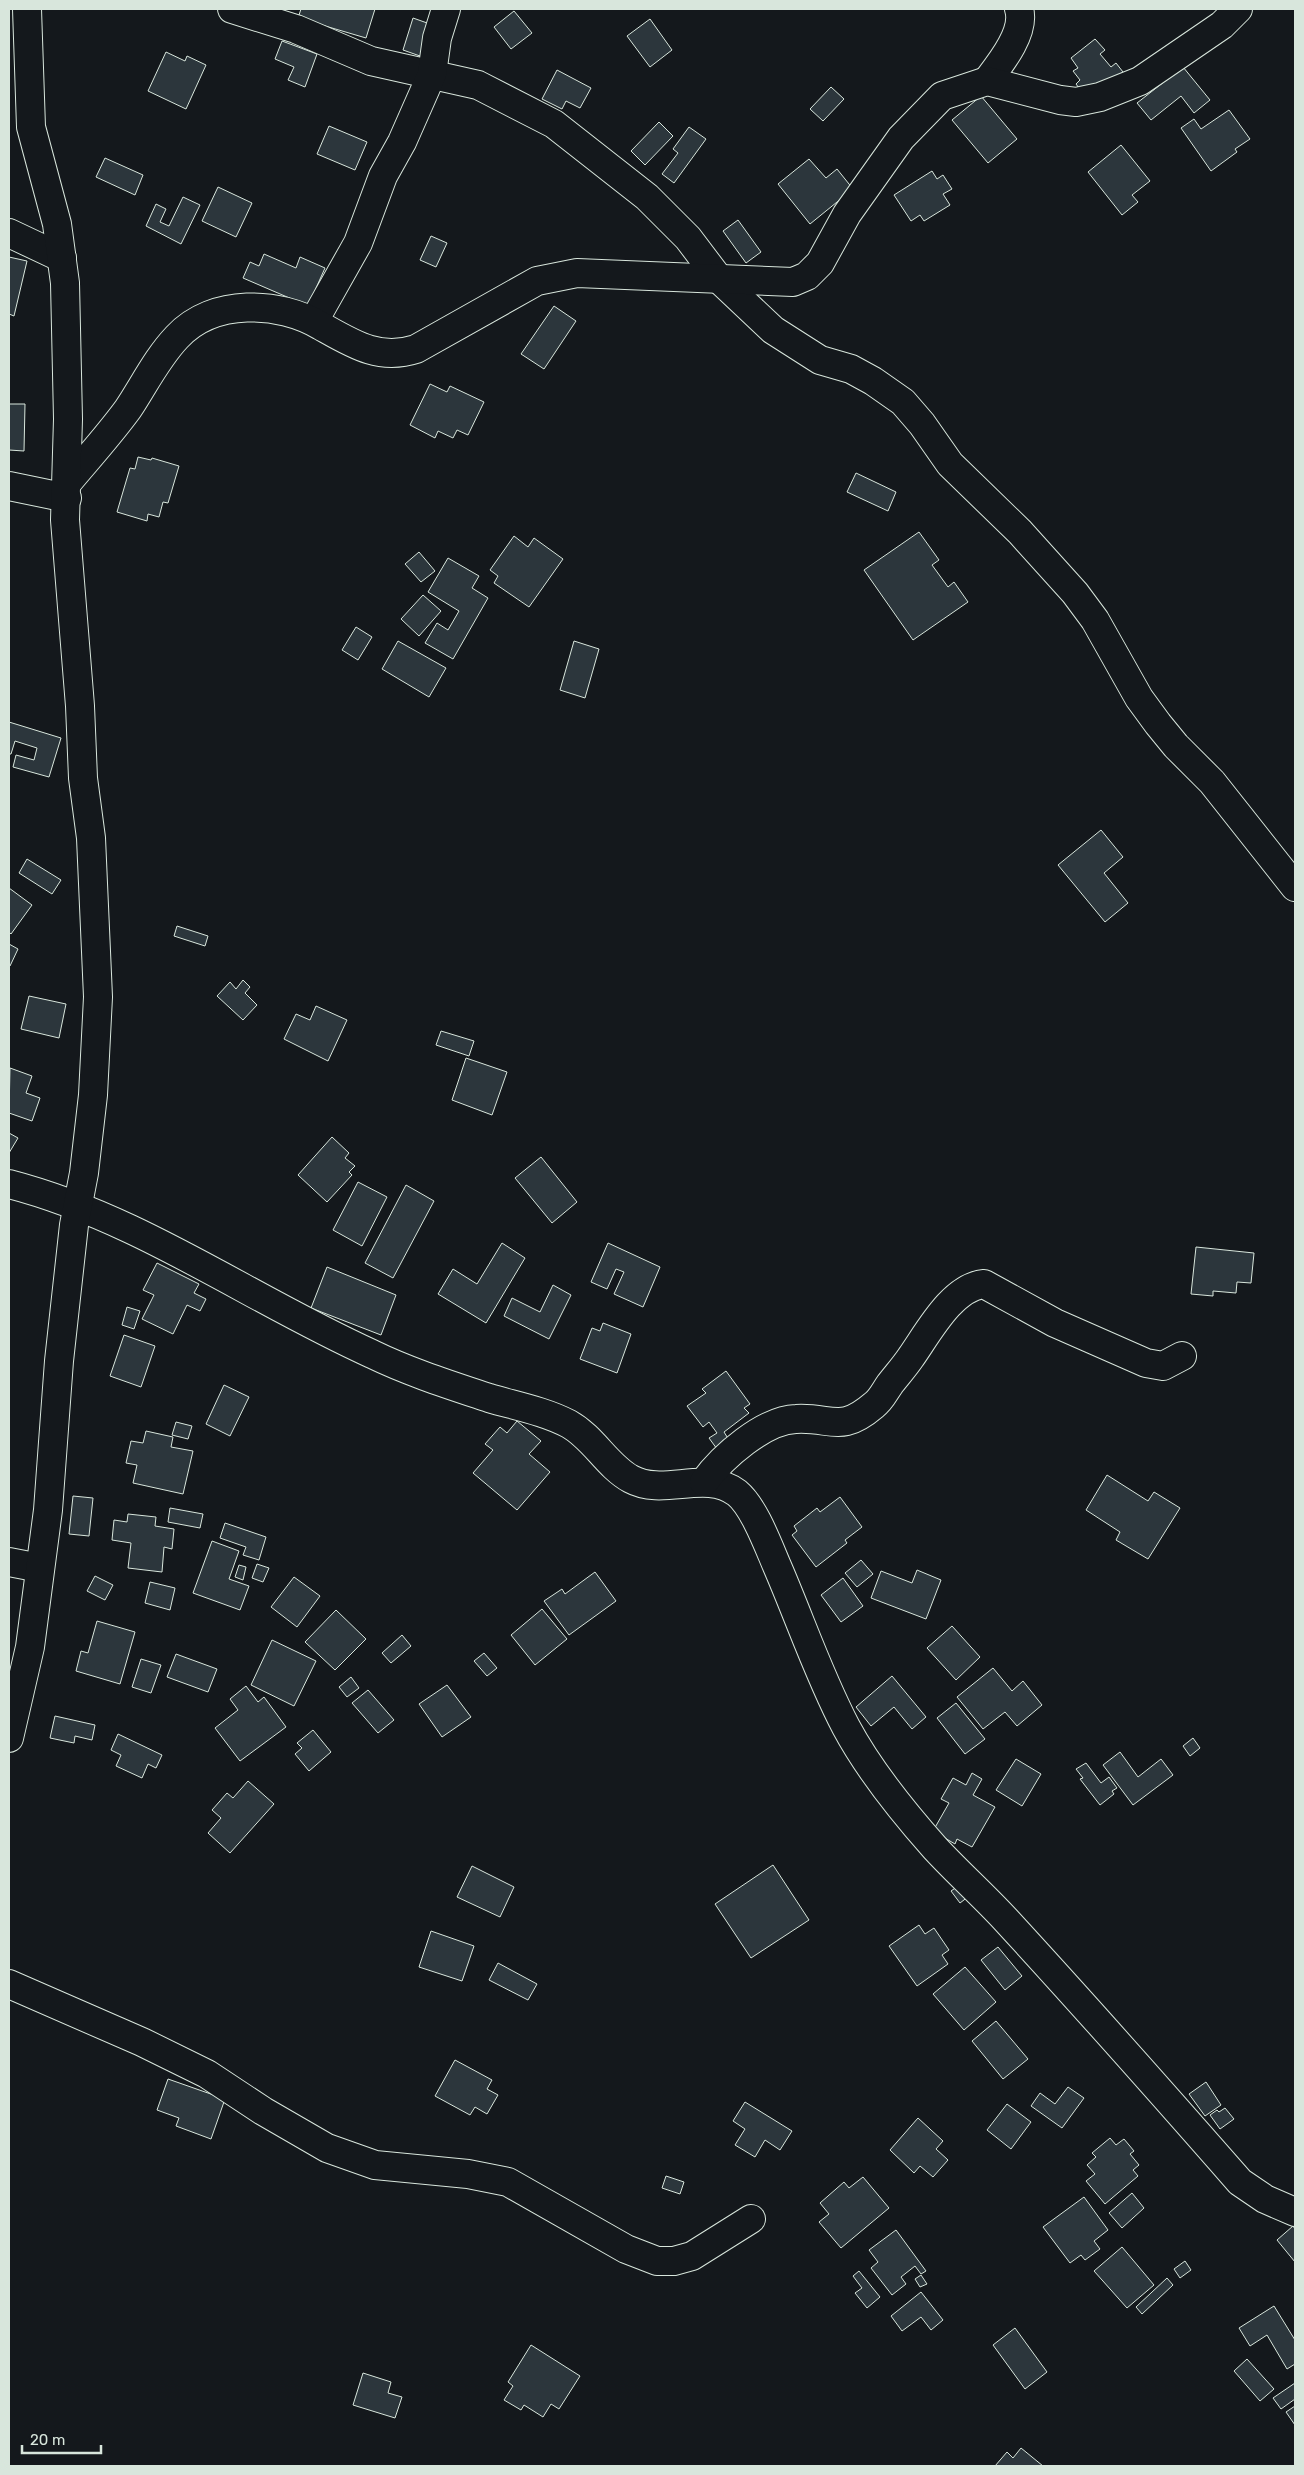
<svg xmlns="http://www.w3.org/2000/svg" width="1304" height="2475" font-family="Rubik,sans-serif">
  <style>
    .building { fill: #2c363c; stroke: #d8e6dc }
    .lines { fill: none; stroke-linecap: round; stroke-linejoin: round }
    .minor-casing { stroke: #d8e6dc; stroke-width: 30 }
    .minor { stroke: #14181c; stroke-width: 28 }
  </style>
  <rect width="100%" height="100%" fill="#14181c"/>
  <!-- building -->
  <g class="building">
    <path d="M 301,9 L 375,9 L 366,38 L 298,18 Z"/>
    <path d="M 514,11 L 532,33 L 511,49 L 494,27 Z"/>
    <path d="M 413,18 L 430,24 L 420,56 L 403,50 Z"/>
    <path d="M 650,19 L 672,50 L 650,67 L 627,36 Z"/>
    <path d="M 1095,39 L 1105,50 L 1100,54 L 1111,67 L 1116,63 L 1123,72 L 1097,92 L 1085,96 L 1076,84 L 1080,80 L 1073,71 L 1078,68 L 1071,58 Z"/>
    <path d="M 282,41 L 317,54 L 305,87 L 288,80 L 294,67 L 275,59 Z"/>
    <path d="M 166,52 L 185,61 L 187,56 L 206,65 L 186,109 L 148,91 Z"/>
    <path d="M 1183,67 L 1210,100 L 1194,113 L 1181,96 L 1151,120 L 1137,103 Z"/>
    <path d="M 557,70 L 591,88 L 580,108 L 566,101 L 562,109 L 542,99 Z"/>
    <path d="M 831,87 L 844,99 L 823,121 L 810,109 Z"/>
    <path d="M 981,96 L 1017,139 L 988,163 L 952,120 Z"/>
    <path d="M 1229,110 L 1250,139 L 1235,149 L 1237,152 L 1211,171 L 1181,128 L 1194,119 L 1201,129 Z"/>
    <path d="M 659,122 L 673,136 L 645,165 L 631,151 Z"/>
    <path d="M 329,126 L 367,142 L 355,170 L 317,154 Z"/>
    <path d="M 689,127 L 706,139 L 674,183 L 662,174 L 678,153 L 673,149 Z"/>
    <path d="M 1121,145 L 1150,181 L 1132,195 L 1138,202 L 1122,215 L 1088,172 Z"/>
    <path d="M 105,158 L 143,175 L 135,195 L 96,177 Z"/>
    <path d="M 809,159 L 826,178 L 837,169 L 853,189 L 810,224 L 778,184 Z"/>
    <path d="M 932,171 L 937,179 L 943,175 L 952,189 L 943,194 L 950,205 L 924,221 L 920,215 L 911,221 L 894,195 Z"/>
    <path d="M 218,187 L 252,203 L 236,237 L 202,221 Z"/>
    <path d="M 183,197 L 200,205 L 181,244 L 146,226 L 156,204 L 166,209 L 160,222 L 169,226 Z"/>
    <path d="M 738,220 L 761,252 L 746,263 L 723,231 Z"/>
    <path d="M 431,236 L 447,243 L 436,267 L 420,260 Z"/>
    <path d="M 264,254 L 296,268 L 300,257 L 325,268 L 308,306 L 243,278 L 250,262 L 259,266 Z"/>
    <path d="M 9,257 L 27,261 L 14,316 L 9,314 Z"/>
    <path d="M 554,306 L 576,321 L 544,369 L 521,354 Z"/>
    <path d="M 430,384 L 447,392 L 450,386 L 484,402 L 468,435 L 457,430 L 453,438 L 438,431 L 435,438 L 410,425 Z"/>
    <path d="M 9,404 L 25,404 L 24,451 L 9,450 Z"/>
    <path d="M 138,457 L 151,460 L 152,458 L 179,466 L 168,503 L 163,502 L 159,517 L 148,514 L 147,521 L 117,512 L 130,468 L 135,469 Z"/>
    <path d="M 856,473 L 896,492 L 888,511 L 847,492 Z"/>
    <path d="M 919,532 L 939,560 L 932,565 L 948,587 L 954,582 L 968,602 L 913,640 L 864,570 Z"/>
    <path d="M 514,536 L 528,547 L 534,538 L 563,559 L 529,607 L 494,583 L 498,576 L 490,570 Z"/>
    <path d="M 419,552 L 435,571 L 421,582 L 405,564 Z"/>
    <path d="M 448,558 L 479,576 L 472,588 L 488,598 L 453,659 L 425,643 L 437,623 L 448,630 L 459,611 L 428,592 Z"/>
    <path d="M 423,595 L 441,611 L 419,636 L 401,619 Z"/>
    <path d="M 356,627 L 372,637 L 358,660 L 342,650 Z"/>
    <path d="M 398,641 L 446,668 L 429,697 L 382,669 Z"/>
    <path d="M 574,641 L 599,649 L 585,698 L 560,690 Z"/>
    <path d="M 9,722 L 61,738 L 49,777 L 13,767 L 16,755 L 34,760 L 37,748 L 15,741 L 11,754 L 9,754 Z"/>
    <path d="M 1101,830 L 1123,857 L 1104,873 L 1128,903 L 1105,922 L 1058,865 Z"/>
    <path d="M 27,859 L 61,880 L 52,894 L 19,873 Z"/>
    <path d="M 9,888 L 32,905 L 11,934 L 9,932 Z"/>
    <path d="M 177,926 L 208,936 L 205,946 L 174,936 Z"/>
    <path d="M 9,944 L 18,949 L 10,966 L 9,965 Z"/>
    <path d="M 243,980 L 250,987 L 245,993 L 257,1005 L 243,1020 L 217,996 L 230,982 L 236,989 Z"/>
    <path d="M 29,996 L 66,1004 L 59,1038 L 21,1029 Z"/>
    <path d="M 316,1006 L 347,1020 L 328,1061 L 284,1039 L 296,1014 L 310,1020 Z"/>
    <path d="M 441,1031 L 474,1041 L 469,1056 L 436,1045 Z"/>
    <path d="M 466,1058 L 507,1072 L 492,1115 L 452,1100 Z"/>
    <path d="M 10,1068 L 32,1076 L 26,1093 L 40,1098 L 32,1121 L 9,1113 Z"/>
    <path d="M 9,1133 L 18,1138 L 9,1153 Z"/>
    <path d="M 332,1137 L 349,1153 L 345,1158 L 355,1166 L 349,1172 L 352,1175 L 327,1202 L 298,1175 Z"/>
    <path d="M 541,1157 L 577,1202 L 552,1223 L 515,1178 Z"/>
    <path d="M 358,1182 L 387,1197 L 362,1246 L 333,1230 Z"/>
    <path d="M 406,1185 L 434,1201 L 393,1278 L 365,1263 Z"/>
    <path d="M 502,1243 L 525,1258 L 486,1323 L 438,1294 L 453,1269 L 477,1284 Z"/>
    <path d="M 608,1243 L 660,1267 L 643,1307 L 614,1294 L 624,1272 L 616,1269 L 607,1289 L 591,1282 Z"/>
    <path d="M 1196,1247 L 1254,1253 L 1251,1283 L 1237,1282 L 1236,1293 L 1213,1291 L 1213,1296 L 1191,1294 Z"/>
    <path d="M 157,1263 L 199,1284 L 194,1293 L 206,1299 L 200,1311 L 187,1305 L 173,1334 L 142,1319 L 154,1295 L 143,1290 Z"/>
    <path d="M 327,1267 L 396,1295 L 381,1335 L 311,1308 Z"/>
    <path d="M 553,1285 L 571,1295 L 549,1339 L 504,1316 L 512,1298 L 540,1312 Z"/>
    <path d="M 127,1307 L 140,1311 L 134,1329 L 122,1325 Z"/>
    <path d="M 603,1323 L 631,1334 L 617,1373 L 580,1359 L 592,1328 L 600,1331 Z"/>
    <path d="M 124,1335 L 155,1346 L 141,1387 L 110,1376 Z"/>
    <path d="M 726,1371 L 750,1404 L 744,1408 L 749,1413 L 724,1432 L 729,1440 L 717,1449 L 709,1438 L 717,1433 L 709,1422 L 703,1427 L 687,1406 L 706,1393 L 702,1389 Z"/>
    <path d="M 224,1385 L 249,1397 L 230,1436 L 206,1424 Z"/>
    <path d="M 517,1421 L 541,1441 L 529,1454 L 550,1472 L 517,1510 L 473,1473 L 493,1450 L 485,1444 L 500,1427 L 507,1433 Z"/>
    <path d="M 176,1422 L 192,1426 L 188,1439 L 172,1435 Z"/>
    <path d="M 146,1431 L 173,1437 L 171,1447 L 193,1451 L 183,1494 L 133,1483 L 137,1465 L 126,1463 L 131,1441 L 143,1443 Z"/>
    <path d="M 1107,1475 L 1148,1501 L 1154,1492 L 1180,1508 L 1148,1559 L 1116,1540 L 1120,1532 L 1086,1510 Z"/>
    <path d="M 73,1496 L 93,1498 L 89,1536 L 69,1534 Z"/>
    <path d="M 840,1497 L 862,1527 L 845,1540 L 847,1543 L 816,1567 L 792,1535 L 797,1531 L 794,1526 L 817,1508 L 820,1512 Z"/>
    <path d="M 170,1508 L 203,1514 L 200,1528 L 168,1522 Z"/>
    <path d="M 128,1514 L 156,1517 L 155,1526 L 174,1529 L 172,1549 L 164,1547 L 162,1572 L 128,1568 L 131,1543 L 112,1540 L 114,1520 L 127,1522 Z"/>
    <path d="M 225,1523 L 266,1537 L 259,1560 L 243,1555 L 246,1547 L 220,1538 Z"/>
    <path d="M 212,1541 L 239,1551 L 229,1579 L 249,1586 L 240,1610 L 193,1593 Z"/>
    <path d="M 861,1560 L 873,1574 L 857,1587 L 845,1573 Z"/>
    <path d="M 257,1564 L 269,1568 L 263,1582 L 252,1578 Z"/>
    <path d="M 239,1565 L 246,1567 L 243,1580 L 235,1577 Z"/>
    <path d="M 917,1570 L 941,1580 L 926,1619 L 871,1598 L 881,1571 L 912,1583 Z"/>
    <path d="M 595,1572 L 616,1601 L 569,1635 L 544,1601 L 562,1589 L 565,1594 Z"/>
    <path d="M 95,1576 L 113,1585 L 105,1600 L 87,1591 Z"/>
    <path d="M 294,1577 L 320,1596 L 297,1627 L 271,1607 Z"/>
    <path d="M 843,1578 L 863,1606 L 841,1622 L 821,1595 Z"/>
    <path d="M 150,1582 L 175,1588 L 170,1610 L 145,1603 Z"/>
    <path d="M 542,1609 L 567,1639 L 535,1665 L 511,1635 Z"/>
    <path d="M 336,1610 L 366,1639 L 335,1670 L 305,1642 Z"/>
    <path d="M 97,1621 L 135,1632 L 120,1684 L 76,1671 L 81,1651 L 88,1653 Z"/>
    <path d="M 952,1626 L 980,1657 L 956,1680 L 927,1648 Z"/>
    <path d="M 402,1635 L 411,1646 L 391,1663 L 382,1653 Z"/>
    <path d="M 272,1640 L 316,1661 L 294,1706 L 251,1685 Z"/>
    <path d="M 484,1653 L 497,1668 L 487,1676 L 474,1661 Z"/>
    <path d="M 176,1654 L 217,1669 L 208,1692 L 167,1677 Z"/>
    <path d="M 141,1659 L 161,1665 L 151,1693 L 132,1687 Z"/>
    <path d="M 993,1668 L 1012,1691 L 1023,1681 L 1042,1705 L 1017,1726 L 1005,1712 L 983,1729 L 957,1697 Z"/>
    <path d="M 892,1676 L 926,1717 L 912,1729 L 894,1707 L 871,1726 L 856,1707 Z"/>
    <path d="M 351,1677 L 359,1688 L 347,1697 L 339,1687 Z"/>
    <path d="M 447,1685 L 471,1717 L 442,1737 L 419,1704 Z"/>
    <path d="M 246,1686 L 258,1702 L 264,1697 L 286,1727 L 240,1761 L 215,1728 L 238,1710 L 230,1699 Z"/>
    <path d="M 368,1690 L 394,1720 L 378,1733 L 352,1703 Z"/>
    <path d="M 956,1703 L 985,1739 L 965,1754 L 937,1718 Z"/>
    <path d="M 55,1716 L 95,1725 L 92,1740 L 75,1736 L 74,1743 L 50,1738 Z"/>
    <path d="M 313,1730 L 331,1752 L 309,1771 L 295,1754 L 302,1748 L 297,1743 Z"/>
    <path d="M 118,1734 L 162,1755 L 156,1768 L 148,1764 L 142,1778 L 116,1766 L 121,1755 L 111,1750 Z"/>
    <path d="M 1193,1738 L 1200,1748 L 1190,1756 L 1183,1746 Z"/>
    <path d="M 1120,1752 L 1138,1777 L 1161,1759 L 1173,1775 L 1133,1805 L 1103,1765 Z"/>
    <path d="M 1016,1759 L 1041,1774 L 1022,1806 L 996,1790 Z"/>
    <path d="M 1086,1763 L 1101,1783 L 1109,1777 L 1117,1788 L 1112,1791 L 1114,1794 L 1100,1805 L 1080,1779 L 1083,1778 L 1076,1769 Z"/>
    <path d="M 972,1773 L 982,1779 L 973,1795 L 995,1807 L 972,1847 L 957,1839 L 955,1844 L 933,1831 L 949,1803 L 941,1799 L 953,1778 L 966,1785 Z"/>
    <path d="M 248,1781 L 274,1804 L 230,1853 L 208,1833 L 221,1818 L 212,1810 L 227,1793 L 233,1798 Z"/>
    <path d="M 773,1865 L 809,1920 L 751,1958 L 715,1904 Z"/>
    <path d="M 472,1866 L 514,1887 L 500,1917 L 457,1897 Z"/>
    <path d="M 964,1882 L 973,1893 L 960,1903 L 951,1891 Z"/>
    <path d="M 919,1925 L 925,1934 L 934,1928 L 949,1950 L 942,1955 L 948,1964 L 917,1986 L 889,1946 Z"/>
    <path d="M 431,1931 L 474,1946 L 462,1981 L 419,1967 Z"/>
    <path d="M 998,1947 L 1022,1976 L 1005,1990 L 981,1960 Z"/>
    <path d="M 498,1963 L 537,1984 L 528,2000 L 489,1980 Z"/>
    <path d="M 965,1967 L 996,2002 L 964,2030 L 933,1994 Z"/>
    <path d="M 996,2021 L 1028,2059 L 1003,2079 L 972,2041 Z"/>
    <path d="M 455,2060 L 492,2080 L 487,2089 L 498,2095 L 487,2114 L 475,2107 L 470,2115 L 435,2096 Z"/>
    <path d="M 168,2079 L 225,2099 L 211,2139 L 176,2126 L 179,2118 L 157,2110 Z"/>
    <path d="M 1206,2082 L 1221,2105 L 1205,2116 L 1189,2094 Z"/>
    <path d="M 1068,2087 L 1084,2098 L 1062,2128 L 1031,2106 L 1040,2093 L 1055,2104 Z"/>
    <path d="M 745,2102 L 792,2131 L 780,2150 L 765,2140 L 755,2157 L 735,2145 L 745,2129 L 733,2121 Z"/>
    <path d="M 1007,2104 L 1031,2122 L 1011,2149 L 987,2130 Z"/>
    <path d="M 1225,2108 L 1234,2119 L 1220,2129 L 1210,2115 L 1217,2110 L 1219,2112 Z"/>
    <path d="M 918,2118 L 943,2141 L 936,2149 L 948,2160 L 933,2177 L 920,2166 L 914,2173 L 890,2150 Z"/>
    <path d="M 1110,2138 L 1116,2145 L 1124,2139 L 1134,2151 L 1130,2154 L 1139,2165 L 1133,2170 L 1138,2176 L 1105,2204 L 1086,2181 L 1095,2174 L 1087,2165 L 1096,2157 L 1092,2153 Z"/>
    <path d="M 666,2176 L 684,2182 L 680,2194 L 662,2188 Z"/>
    <path d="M 863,2177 L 889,2208 L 841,2248 L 819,2222 L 829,2214 L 820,2203 L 844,2182 L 849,2188 Z"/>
    <path d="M 1132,2193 L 1144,2208 L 1122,2228 L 1109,2213 Z"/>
    <path d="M 1084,2197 L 1108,2230 L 1094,2241 L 1100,2249 L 1085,2260 L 1081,2255 L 1070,2263 L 1043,2227 Z"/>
    <path d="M 1293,2226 L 1295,2229 L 1295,2262 L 1277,2240 Z"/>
    <path d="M 896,2230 L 926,2271 L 921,2274 L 915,2266 L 901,2277 L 906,2284 L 892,2295 L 871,2268 L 878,2262 L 869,2250 Z"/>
    <path d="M 1122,2247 L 1154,2285 L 1127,2308 L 1094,2271 Z"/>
    <path d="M 1185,2261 L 1191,2270 L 1180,2278 L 1174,2269 Z"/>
    <path d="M 859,2271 L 880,2297 L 867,2308 L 855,2293 L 862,2288 L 853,2276 Z"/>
    <path d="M 921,2275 L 927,2284 L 920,2287 L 915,2279 Z"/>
    <path d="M 1167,2278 L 1173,2285 L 1142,2314 L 1136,2307 Z"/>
    <path d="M 921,2292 L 943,2320 L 931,2330 L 921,2317 L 902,2331 L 891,2316 Z"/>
    <path d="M 1274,2306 L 1295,2340 L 1295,2364 L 1287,2369 L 1267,2335 L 1250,2346 L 1239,2328 Z"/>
    <path d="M 1015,2328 L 1047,2372 L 1025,2389 L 993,2345 Z"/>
    <path d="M 531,2345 L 580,2376 L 559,2409 L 551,2404 L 543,2417 L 524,2405 L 521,2410 L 504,2400 L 513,2386 L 508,2382 Z"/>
    <path d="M 1247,2359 L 1274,2389 L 1260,2401 L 1234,2371 Z"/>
    <path d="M 363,2373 L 391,2382 L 388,2393 L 402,2397 L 395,2418 L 353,2405 Z"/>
    <path d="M 1295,2383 L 1295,2399 L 1281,2409 L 1273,2398 Z"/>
    <path d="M 1295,2406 L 1295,2425 L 1286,2412 Z"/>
    <path d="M 1021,2448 L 1043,2466 L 995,2466 L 1007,2452 L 1013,2458 Z"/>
  </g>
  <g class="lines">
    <defs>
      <g id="minor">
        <path d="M 232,9 L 296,29 L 371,61 L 478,85 L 554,124 L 647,197 L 688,238 L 719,279 L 773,330 L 820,360 L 851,369 L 873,381 L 903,402 L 922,424 L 950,464 L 1020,532 L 1075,593 L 1095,620 L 1139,698 L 1158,724 L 1176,746 L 1212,782 L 1295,887"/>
        <path d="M 987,81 C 1000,64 1026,32 1019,9"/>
        <path d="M 9,233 L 62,258"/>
        <path d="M 314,321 L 358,243 L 383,176 L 402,142 L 432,74 L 437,38 L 446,9"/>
        <path d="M 68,482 C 88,458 109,435 128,409 C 144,385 157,358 177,337 C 213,298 279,301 321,326 C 353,344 379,361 416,349 L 537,281 L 577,273 L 793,282 L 807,276 L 820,263 L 847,214 L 901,138 L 942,96 L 987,81 L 1060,100 L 1076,102 L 1100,97 L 1140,81 L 1222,25 L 1238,9"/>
        <path d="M 9,486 L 67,498"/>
        <path d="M 9,1184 C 140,1218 250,1299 372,1354 C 409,1372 450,1385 489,1398 C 516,1406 544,1411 569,1424 C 594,1438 607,1466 631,1479 C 664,1497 705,1469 737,1493 C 754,1507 768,1545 777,1566 C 800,1619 819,1676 846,1727 C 869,1770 903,1812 935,1848 C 958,1873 983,1895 1006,1920 C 1085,2006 1163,2094 1240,2182 L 1265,2199 L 1295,2212"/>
        <path d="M 704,1482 C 722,1457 764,1420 796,1419 C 833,1417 840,1434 874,1405 C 881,1400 885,1391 890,1384 C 897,1375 905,1366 911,1357 C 928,1333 952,1287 984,1284 L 1055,1323 L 1146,1363 L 1163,1366 L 1182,1356"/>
        <path d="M 9,1562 L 40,1568"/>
        <path d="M 9,1738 L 30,1647 L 48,1510 L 59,1361 L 74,1225 L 84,1173 L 93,1095 L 98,997 L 91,838 L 83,778 L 80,706 L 65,520 L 68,419 L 65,283 L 57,224 L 31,127 L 27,9"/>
        <path d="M 9,1984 L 142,2042 L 207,2074 L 263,2111 L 327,2148 L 375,2165 L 468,2174 L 508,2182 L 626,2249 L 657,2261 L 674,2261 L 692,2256 L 751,2219"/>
      </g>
    </defs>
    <!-- minor casing -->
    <use href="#minor" class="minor-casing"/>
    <!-- minor -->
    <use href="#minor" class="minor"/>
  </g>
  <!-- border -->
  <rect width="1304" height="2475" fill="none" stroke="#d8e6dc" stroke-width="20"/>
  <!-- scale -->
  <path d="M22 2445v8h79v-8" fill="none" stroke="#d8e6dc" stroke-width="2.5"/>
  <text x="30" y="2445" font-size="15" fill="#d8e6dc" stroke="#14181c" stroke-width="4" paint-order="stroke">20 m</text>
</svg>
